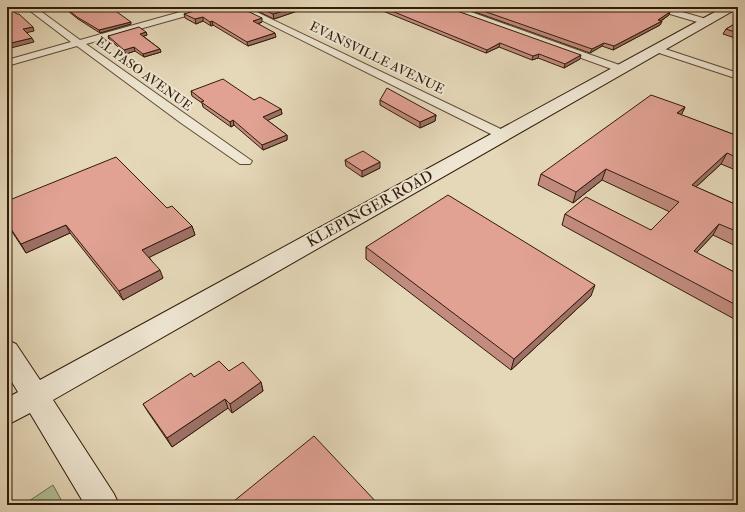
<svg xmlns="http://www.w3.org/2000/svg" width="745" height="512" font-family="'IM FELL Double Pica',serif">
  <style>
    .green { fill: #afc094; stroke: #706e4e }
    .lines { fill: none; stroke-linecap: round; stroke-linejoin: round }
    .street-casing { stroke: #5e4a35; stroke-width: 2 }
    .secondary-casing { stroke: #311b09; stroke-width: 2 }
    .street { fill: #eee6d2; fill-rule: evenodd }
    .secondary { fill: #eee6d2; fill-rule: evenodd }
    .wall { fill: #c28b7f; stroke: #311b09 }
    .shaded-wall { fill: #9e7168; stroke: #311b09 }
    .building { fill: #e1a294; stroke: #311b09 }
    .labels { text-anchor: middle; dominant-baseline: central; stroke-width: 4; stroke-linejoin: round; paint-order: stroke }
    .far-street-label { font-size: 13px; fill: #311b09; stroke: #eee6d2 }
    .street-label { font-size: 15px; fill: #311b09; stroke: #eee6d2 }
  </style>
  <rect width="100%" height="100%" fill="#e5d8b9"/>
  <filter id="stains"><feTurbulence type="fractalNoise" baseFrequency=".005" numOctaves="4"/><feColorMatrix values="0 0 0 0 .2 0 0 0 0 .09 0 0 0 0 .02 0 0 0 .5 -.17"/></filter>
  <radialGradient id="worn" r=".72"><stop offset=".6" stop-color="#630" stop-opacity="0"/><stop offset="1" stop-color="#630" stop-opacity=".3"/></radialGradient>
  <!-- green -->
  <path class="green" d="M 53,485 L 64,505 L 23,505 Z"/>
  <g class="lines">
    <defs>
      <g id="street">
        <path d="M 25,7 L 35,7 L 80,40 L 198,7 L 212,7 L 211,9 L 86,44 L 252,161 L 250,164 L 240,164 L 181,123 L 77,46 L 7,66 L 7,60 L 71,42 Z"/>
        <path d="M 235,7 L 246,7 L 507,132 L 509,135 L 507,138 L 499,138 Z"/>
        <path d="M 445,7 L 457,7 L 625,67 L 626,69 L 625,71 L 617,71 L 446,9 Z"/>
        <path d="M 652,7 L 665,7 L 710,20 L 712,22 L 710,24 L 704,24 L 653,9 Z"/>
        <path d="M 656,46 L 738,73 L 738,79 L 653,51 L 651,49 Z"/>
      </g>
      <path id="secondary" d="M 724,7 L 738,7 L 738,8 L 53,400 L 114,494 L 119,505 L 85,505 L 30,413 L 7,425 L 7,398 L 18,392 L 7,374 L 7,340 L 16,344 L 40,380 Z"/>
    </defs>
    <!-- street casing -->
    <use href="#street" class="street-casing"/>
    <!-- secondary casing -->
    <use href="#secondary" class="secondary-casing"/>
    <!-- street -->
    <use href="#street" class="street"/>
    <!-- secondary -->
    <use href="#secondary" class="secondary"/>
  </g>
  <!-- wall -->
  <g class="wall">
    <path d="M 63,7 L 93,7 L 97,10 L 131,24 L 100,33 L 78,19 Z"/>
    <path d="M 167,7 L 192,7 L 175,12 Z"/>
    <path d="M 249,7 L 309,7 L 274,19 Z"/>
    <path d="M 373,7 L 446,7 L 580,59 L 564,68 L 538,58 L 532,60 L 499,47 L 486,53 Z"/>
    <path d="M 461,7 L 654,7 L 669,15 L 661,21 L 662,21 L 660,25 L 613,50 L 602,46 L 590,53 Z"/>
    <path d="M 670,7 L 686,7 L 680,10 Z"/>
    <path d="M 184,14 L 262,22 L 258,24 L 276,37 L 248,46 L 213,25 L 211,26 L 203,21 L 196,24 L 185,18 Z"/>
    <path d="M 738,22 L 738,39 L 723,34 L 726,29 Z"/>
    <path d="M 146,32 L 147,35 L 143,36 L 160,49 L 161,52 L 144,57 L 135,51 L 126,54 L 109,39 L 108,36 Z"/>
    <path d="M 191,91 L 254,100 L 281,109 L 282,114 L 267,120 L 287,135 L 287,140 L 263,150 L 234,125 L 231,127 L 203,107 L 202,103 L 192,96 Z"/>
    <path d="M 380,100 L 436,115 L 435,121 L 420,128 L 380,105 Z"/>
    <path d="M 685,107 L 681,115 L 738,136 L 738,171 L 721,164 L 696,187 L 737,205 L 738,204 L 738,247 L 713,235 L 696,253 L 738,274 L 738,321 L 562,225 L 565,214 L 651,230 L 670,212 L 602,180 L 573,203 L 538,185 L 541,174 Z"/>
    <path d="M 345,160 L 380,168 L 362,177 L 346,166 Z"/>
    <path d="M 7,201 L 167,208 L 192,226 L 195,235 L 149,257 L 163,278 L 123,300 L 70,233 L 26,253 L 7,224 Z"/>
    <path d="M 366,247 L 591,296 L 511,370 L 366,259 Z"/>
    <path d="M 229,371 L 261,382 L 263,391 L 232,413 L 228,408 L 172,447 L 148,412 L 143,404 L 194,377 Z"/>
  </g>
  <!-- shaded-wall -->
  <g class="shaded-wall">
    <path d="M 177,7 L 192,7 L 175,12 L 174,8 Z"/>
    <path d="M 296,7 L 309,7 L 274,19 L 273,14 Z"/>
    <path d="M 681,7 L 686,7 L 680,10 Z"/>
    <path d="M 670,12 L 669,15 L 656,24 L 658,20 Z"/>
    <path d="M 203,17 L 203,21 L 196,24 L 195,19 Z"/>
    <path d="M 262,18 L 262,22 L 254,25 L 253,21 Z"/>
    <path d="M 212,21 L 213,25 L 211,26 L 210,22 Z"/>
    <path d="M 662,21 L 660,25 L 613,50 L 614,46 Z"/>
    <path d="M 131,22 L 131,24 L 100,33 L 99,30 Z"/>
    <path d="M 33,27 L 34,31 L 25,33 L 23,29 Z"/>
    <path d="M 146,32 L 147,35 L 141,37 L 140,34 Z"/>
    <path d="M 275,33 L 276,37 L 248,46 L 247,42 Z"/>
    <path d="M 32,38 L 34,42 L 7,49 L 7,44 Z"/>
    <path d="M 500,43 L 499,47 L 486,53 L 487,50 Z"/>
    <path d="M 604,43 L 602,46 L 590,53 L 592,49 Z"/>
    <path d="M 134,47 L 135,51 L 126,54 L 124,50 Z"/>
    <path d="M 160,49 L 161,52 L 144,57 L 143,54 Z"/>
    <path d="M 539,54 L 538,58 L 532,60 L 533,56 Z"/>
    <path d="M 581,55 L 580,59 L 564,68 L 565,64 Z"/>
    <path d="M 685,107 L 680,118 L 677,113 Z"/>
    <path d="M 281,109 L 282,114 L 264,122 L 263,117 Z"/>
    <path d="M 436,115 L 435,121 L 420,128 L 420,122 Z"/>
    <path d="M 233,120 L 234,125 L 231,127 L 230,122 Z"/>
    <path d="M 287,135 L 287,140 L 263,150 L 262,145 Z"/>
    <path d="M 7,146 L 9,146 L 12,152 L 7,153 Z"/>
    <path d="M 727,153 L 721,164 L 686,196 L 692,185 Z"/>
    <path d="M 380,162 L 380,168 L 362,177 L 362,171 Z"/>
    <path d="M 606,169 L 602,180 L 573,203 L 576,192 Z"/>
    <path d="M 719,224 L 713,235 L 687,263 L 694,251 Z"/>
    <path d="M 66,225 L 70,233 L 26,253 L 21,244 Z"/>
    <path d="M 192,226 L 195,235 L 146,259 L 142,250 Z"/>
    <path d="M 160,270 L 163,278 L 123,300 L 119,291 Z"/>
    <path d="M 595,285 L 591,296 L 511,370 L 514,359 Z"/>
    <path d="M 261,382 L 263,391 L 232,413 L 230,404 Z"/>
    <path d="M 225,399 L 228,408 L 172,447 L 167,438 Z"/>
  </g>
  <!-- building -->
  <g class="building">
    <path d="M 7,7 L 17,14 L 19,14 L 33,27 L 23,29 L 32,38 L 7,44 Z"/>
    <path d="M 65,7 L 93,7 L 97,10 L 110,7 L 131,22 L 99,30 L 77,17 Z"/>
    <path d="M 208,7 L 239,7 L 262,18 L 253,21 L 275,33 L 247,42 L 212,21 L 210,22 L 203,17 L 195,19 L 184,14 Z"/>
    <path d="M 257,7 L 296,7 L 273,14 Z"/>
    <path d="M 382,7 L 446,7 L 581,55 L 565,64 L 539,54 L 533,56 L 500,43 L 487,50 Z"/>
    <path d="M 472,7 L 654,7 L 670,12 L 658,20 L 662,21 L 614,46 L 604,43 L 592,49 Z"/>
    <path d="M 738,22 L 738,33 L 726,29 Z"/>
    <path d="M 139,27 L 146,32 L 140,34 L 160,49 L 143,54 L 134,47 L 124,50 L 108,36 Z"/>
    <path d="M 223,79 L 254,100 L 260,97 L 281,109 L 263,117 L 287,135 L 262,145 L 233,120 L 230,122 L 201,102 L 204,101 L 191,91 Z"/>
    <path d="M 387,88 L 436,115 L 420,122 L 380,100 Z"/>
    <path d="M 651,95 L 685,107 L 677,113 L 738,136 L 738,158 L 727,153 L 692,185 L 737,205 L 738,204 L 738,232 L 719,224 L 694,251 L 738,274 L 738,306 L 565,214 L 586,197 L 651,230 L 679,202 L 606,169 L 576,192 L 541,174 Z"/>
    <path d="M 363,151 L 380,162 L 362,171 L 345,160 Z"/>
    <path d="M 116,157 L 167,208 L 172,206 L 192,226 L 142,250 L 160,270 L 119,291 L 66,225 L 21,244 L 7,223 L 7,201 Z"/>
    <path d="M 448,195 L 595,285 L 514,359 L 366,247 Z"/>
    <path d="M 219,361 L 229,371 L 243,362 L 261,382 L 230,404 L 225,399 L 167,438 L 143,404 L 191,373 L 194,377 Z"/>
    <path d="M 314,436 L 379,505 L 237,505 L 234,501 Z"/>
  </g>
  <g class="labels">
    <!-- far-street labels -->
    <g class="far-street-label">
      <text transform="translate(377 58) rotate(26)">EVANSVILLE AVENUE</text>
      <text transform="translate(144 74) rotate(36)">EL PASO AVENUE</text>
    </g>
    <!-- street labels -->
    <g class="street-label">
      <text transform="translate(370 209) rotate(-29)">KLEPINGER ROAD</text>
    </g>
  </g>
  <!-- margin -->
  <rect width="745" height="512" fill="none" stroke="#e5d8b9" stroke-width="24"/>
  <rect x="8" y="8" width="729" height="496" fill="none" stroke="#311b09" stroke-width="2"/>
  <rect x="12" y="12" width="721" height="488" fill="none" stroke="#311b09"/>
  <rect width="100%" height="100%" filter="url(#stains)"/>
  <rect width="100%" height="100%" fill="url(#worn)"/>
</svg>
